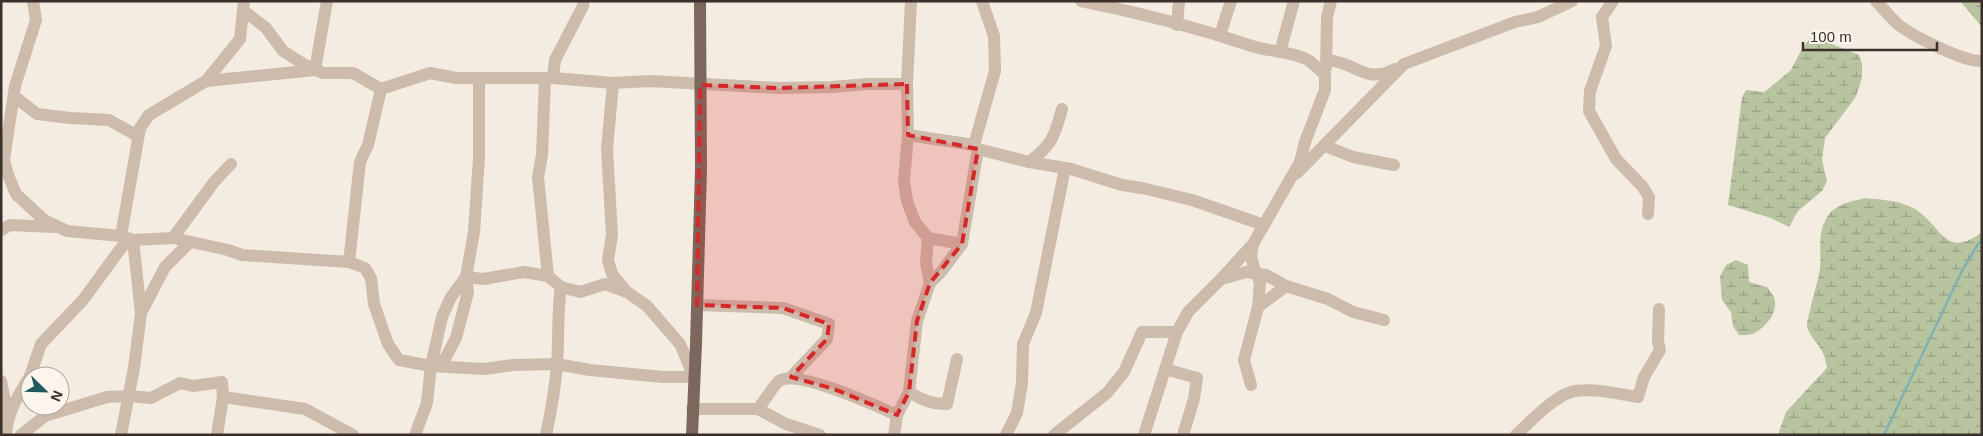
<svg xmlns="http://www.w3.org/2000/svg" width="1983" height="436" font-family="Arial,sans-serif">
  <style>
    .wetland { fill: url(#wetland-marsh) }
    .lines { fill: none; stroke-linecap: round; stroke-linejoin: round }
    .stream { stroke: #7fb0b2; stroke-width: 2.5 }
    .minor { stroke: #cdbbac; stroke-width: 12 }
    .major { stroke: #7d675c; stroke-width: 12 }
    .marked { fill: #d62828; fill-opacity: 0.2; stroke: #d62828; stroke-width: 4; stroke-dasharray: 10 6; stroke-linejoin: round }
  </style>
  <defs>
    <pattern id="wetland-marsh" width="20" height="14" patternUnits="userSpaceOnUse" patternTransform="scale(1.25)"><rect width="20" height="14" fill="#b8c4a0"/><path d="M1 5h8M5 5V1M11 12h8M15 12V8" fill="none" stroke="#97a083"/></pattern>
  </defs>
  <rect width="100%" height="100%" fill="#f4ebe1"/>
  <!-- wetland -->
  <g class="wetland">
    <path d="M 1960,1 L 1982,1 L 1982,27 Z"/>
    <path d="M 1812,36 L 1859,55 L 1862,64 L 1862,77 L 1859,88 L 1855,98 L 1825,138 L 1822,160 L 1827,181 L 1822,191 L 1798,211 L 1789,227 L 1771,218 L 1728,205 L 1742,97 L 1746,90 L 1764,92 L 1767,90 L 1791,70 L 1802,49 Z"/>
    <path d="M 1865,198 C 1882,200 1899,200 1915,209 C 1942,226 1945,260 1982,232 L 1982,435 L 1778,435 L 1786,412 L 1827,368 C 1826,363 1825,357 1823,353 C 1819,344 1810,337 1807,327 C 1806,323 1817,283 1819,275 C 1823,257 1816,237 1826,219 C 1834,204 1850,202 1865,198 Z"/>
    <path d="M 1736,260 L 1748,265 L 1749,282 L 1767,287 C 1769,290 1772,293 1774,297 C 1779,311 1767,326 1755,333 C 1751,335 1744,335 1739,335 L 1733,326 L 1731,312 L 1722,300 L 1720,276 L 1726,265 Z"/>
  </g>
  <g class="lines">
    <!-- stream -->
    <path class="stream" d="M 1884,435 L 1962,271 L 1978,244 L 1982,241"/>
    <!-- minor -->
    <g class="minor">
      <path d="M 911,1 L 907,84 L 908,135 L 904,181 L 907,201 L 915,222 L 928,238 L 926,263 L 930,283"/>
      <path d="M 1081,1 C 1137,12 1198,28 1252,46 C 1270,52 1291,51 1308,60 C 1314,64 1320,70 1325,75 L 1325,90 L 1305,142 L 1300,162 L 1253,244 L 1221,279 L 1188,312 L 1177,332 L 1144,435"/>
      <path d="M 1613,1 L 1602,17 L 1606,46 L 1590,91 L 1589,111 L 1616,159 L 1642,186 L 1649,197 L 1648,214"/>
      <path d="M 1876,1 C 1884,9 1891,19 1900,26 C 1915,37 1964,62 1982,61"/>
      <path d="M 244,11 L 266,28 L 283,51 L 305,65 L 323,73 L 353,73 L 381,89 L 368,145 L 360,162 L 349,262"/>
      <path d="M 1177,25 L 1179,1"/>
      <path d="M 1220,35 L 1231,1"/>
      <path d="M 1280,52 L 1294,1"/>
      <path d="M 1327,60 C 1357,62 1365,85 1395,69"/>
      <path d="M 1326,68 L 1327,17 L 1331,1"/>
      <path d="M 553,78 L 555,60 L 583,6 L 584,1"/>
      <path d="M 206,81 L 315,70 L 327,1"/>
      <path d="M 613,83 L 607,149 L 612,235 L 608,260 L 612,274 L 627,292"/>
      <path d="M 381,89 L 430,73 L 456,78 L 553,78 L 613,83 L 650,81 L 779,88 L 832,87 L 867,84 L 907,84"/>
      <path d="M 14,96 L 37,114 L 70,118 L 109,120 L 138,136"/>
      <path d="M 908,135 L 974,145 L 978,149 L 1029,162 L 1071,169 L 1122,185 L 1142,188 L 1192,200 L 1264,225"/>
      <path d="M 974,145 L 995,71 L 994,36 L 982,1"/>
      <path d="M 1325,146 L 1353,157 L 1394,165"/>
      <path d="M 4,160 L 8,175 L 16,194 L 44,220 L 67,231 L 121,236"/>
      <path d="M 1029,162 C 1053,144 1054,137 1062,109"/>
      <path d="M 1,164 L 4,160 L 15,86 L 36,20 L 33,1"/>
      <path d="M 1297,173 L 1404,64 L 1515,22 L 1538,17 L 1572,1"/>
      <path d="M 1,230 L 10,225 L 53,227"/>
      <path d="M 173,238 L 228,250 L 242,255 L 349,262 L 365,268 L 371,278 L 374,304 L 388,344 L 399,360 L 431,366 L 484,369 L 513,365 L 557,364 L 590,370 L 663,377 L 694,377 L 680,344 L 647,306 L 627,292 L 605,284 L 580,292 L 561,287 L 548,276 L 538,177 L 542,155 L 545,78"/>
      <path d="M 928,238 L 962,244"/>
      <path d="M 1253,244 L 1251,256 L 1255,272 L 1260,282 L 1258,307"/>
      <path d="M 466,277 L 483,279 L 524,272 L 548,276"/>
      <path d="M 1222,279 L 1246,272 L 1266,275 L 1286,286 L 1328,299 L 1353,312 L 1384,320"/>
      <path d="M 697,305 L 783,308 L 829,324 L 827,339 L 791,377"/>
      <path d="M 141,313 L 165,267 L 190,242"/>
      <path d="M 441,366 L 456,338 L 468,292 L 466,277 L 474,232 L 479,158 L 479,78"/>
      <path d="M 1165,369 L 1197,378 L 1194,399 L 1183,435"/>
      <path d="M 30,376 L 41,344 L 83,300 L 124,244 L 133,240 L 173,238 L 214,182 L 231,164"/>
      <path d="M 1,381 L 6,406 L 6,419"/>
      <path d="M 1251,385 L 1244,360 L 1258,307 L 1286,286"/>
      <path d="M 909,392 C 920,399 934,405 947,404 L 957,359"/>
      <path d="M 692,409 L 758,409 C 764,402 773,386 779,381 C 797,369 876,406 897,415"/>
      <path d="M 758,409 L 786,424 L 820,435"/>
      <path d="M 6,435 C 7,413 19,394 30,376"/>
      <path d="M 21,435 L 45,416 L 107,397 L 129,396 L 151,398 L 180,383 L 193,386 L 222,382 L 223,397"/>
      <path d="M 121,435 L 134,368 L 141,313 L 133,240 L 121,236 L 140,128 L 149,115 L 206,81 L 240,39 L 244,1"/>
      <path d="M 217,435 L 223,397 L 305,409 L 353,435"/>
      <path d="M 415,435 L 427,403 L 431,366 L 442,317 L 451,297 L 466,277"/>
      <path d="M 546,435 C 551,412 555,388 557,365 C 559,339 557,313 561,287"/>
      <path d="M 894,435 L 897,415 L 909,392 L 917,321 L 930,283 L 941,272 L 962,244 L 978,149"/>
      <path d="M 1006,435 L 1017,413 L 1022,383 L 1023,344 L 1036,313 L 1065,168"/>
      <path d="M 1054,435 L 1107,393 L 1124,372 L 1142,332 L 1177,332"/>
      <path d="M 1516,435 C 1531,421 1556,394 1575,391 C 1596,388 1618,394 1638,397 L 1644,377 L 1660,350 L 1658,341 L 1659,309"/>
    </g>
    <!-- major -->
    <path class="major" d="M 692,435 L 696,344 L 701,169 L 700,1"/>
  </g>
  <!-- marked area -->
  <path class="marked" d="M 907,84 L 908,135 L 978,149 L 962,244 L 930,283 L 917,321 L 909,392 L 897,415 L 834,389 L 791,377 L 827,339 L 829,324 L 783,308 L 697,305 L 700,85 L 779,88 Z"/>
  <!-- border -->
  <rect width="1983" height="436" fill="none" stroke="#3b302b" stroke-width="5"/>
  <!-- north arrow -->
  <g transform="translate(45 391) rotate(113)"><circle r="24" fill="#fbf5ee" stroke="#aea6a0"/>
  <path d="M0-4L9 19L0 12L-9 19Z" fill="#1f5a5e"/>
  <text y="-8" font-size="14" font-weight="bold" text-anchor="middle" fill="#3b302b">N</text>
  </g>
  <!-- scale -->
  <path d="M1803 42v8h134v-8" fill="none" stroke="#3b302b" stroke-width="2.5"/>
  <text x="1810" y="42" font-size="15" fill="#3b302b" stroke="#fbf5ee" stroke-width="4" paint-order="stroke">100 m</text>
</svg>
